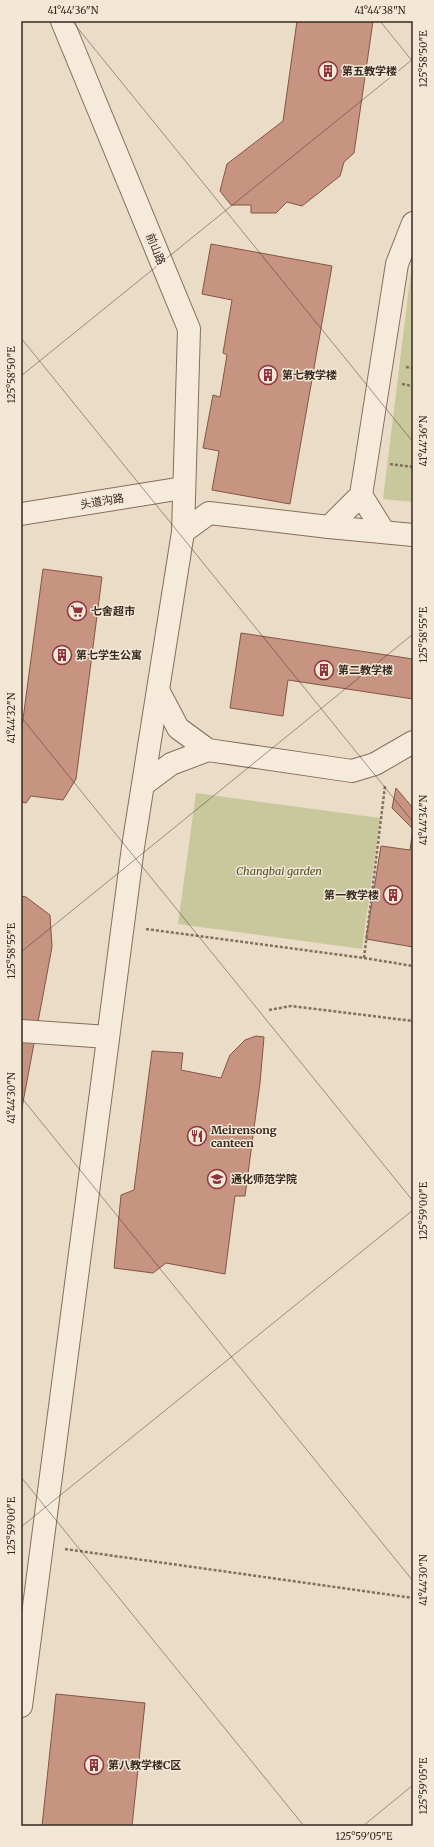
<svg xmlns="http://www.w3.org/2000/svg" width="434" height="1847" font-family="Merriweather,'Noto Sans SC',serif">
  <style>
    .green { fill: #c8c89c }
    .building { fill: #c69480; stroke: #825646 }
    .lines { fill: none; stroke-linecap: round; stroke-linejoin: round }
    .street-casing { stroke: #856e5e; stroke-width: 24 }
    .path { stroke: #856e5e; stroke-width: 2.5; stroke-dasharray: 3 2; stroke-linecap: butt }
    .street { stroke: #f6eada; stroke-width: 22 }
    .ticks { fill: none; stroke: #372820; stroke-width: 1; stroke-opacity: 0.45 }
    .labels { text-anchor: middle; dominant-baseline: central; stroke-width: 3; stroke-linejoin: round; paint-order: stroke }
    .poi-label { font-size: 11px; font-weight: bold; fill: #372820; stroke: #f3e7d6; text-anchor: start }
    .street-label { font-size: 11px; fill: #372820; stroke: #f3e7d6 }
    .park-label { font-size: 11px; font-style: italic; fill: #4c5129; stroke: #f3e7d6 }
    .neatline { fill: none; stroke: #372820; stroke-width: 1.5 }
    .ticks-label { font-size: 10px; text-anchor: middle; fill: #372820 }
  </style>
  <rect width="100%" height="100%" fill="#ebdcc7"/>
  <!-- green -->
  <g class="green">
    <path d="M 413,255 L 413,502 L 383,499 Z"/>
    <path d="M 196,793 L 380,818 L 362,949 L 178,924 Z"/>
  </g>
  <!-- building -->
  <g class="building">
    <path d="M 297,21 L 373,21 L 354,153 L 344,162 L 340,176 L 302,206 L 287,202 L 276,213 L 251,213 L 251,205 L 231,205 L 220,191 L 227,164 L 283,121 Z"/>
    <path d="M 211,244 L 332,266 L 290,504 L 212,490 L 219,451 L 203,448 L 213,395 L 220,397 L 227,355 L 223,353 L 232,300 L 202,294 Z"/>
    <path d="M 43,569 L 102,577 L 76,779 L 63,800 L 31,796 L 26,803 L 21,802 L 21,734 Z"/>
    <path d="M 241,633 L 413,659 L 413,699 L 288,680 L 283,716 L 230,708 Z"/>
    <path d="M 396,788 L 413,808 L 413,947 L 366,939 L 381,846 L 410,850 L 413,829 L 392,808 Z"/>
    <path d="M 21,896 L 26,897 L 50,915 L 52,947 L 21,1113 Z"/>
    <path d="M 256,1036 L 264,1037 L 260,1083 L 245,1196 L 235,1196 L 225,1274 L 166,1263 L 153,1273 L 114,1268 L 121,1195 L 134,1190 L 152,1051 L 183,1053 L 181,1070 L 221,1078 L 230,1055 L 245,1040 Z"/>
    <path d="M 56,1694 L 145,1703 L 132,1826 L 42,1826 Z"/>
  </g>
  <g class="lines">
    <defs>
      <g id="street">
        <path d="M 62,21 L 189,329 L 183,532"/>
        <path d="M 361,495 L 384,532"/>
        <path d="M 21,514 L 183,488"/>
        <path d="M 329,527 L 413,535"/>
        <path d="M 158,690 L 178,728 L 208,750 L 352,771 L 375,764 L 413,742"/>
        <path d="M 143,785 L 171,764 L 208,750"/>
        <path d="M 21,1031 L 108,1037"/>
        <path d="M 21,1706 L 133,847 L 183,532 L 209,513 L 329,527 L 361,495 L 397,264 L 413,223"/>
      </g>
    </defs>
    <!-- street casing -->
    <use href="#street" class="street-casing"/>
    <!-- path -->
    <g class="path">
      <path d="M 406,367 L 413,368"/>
      <path d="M 402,384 L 413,386"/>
      <path d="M 390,464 L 413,467"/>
      <path d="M 146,929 L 364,958 L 413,966"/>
      <path d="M 364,958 L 385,786"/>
      <path d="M 269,1010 L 291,1006 L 413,1021"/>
      <path d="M 65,1549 L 413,1598"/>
    </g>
    <!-- street -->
    <use href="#street" class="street"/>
  </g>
  <!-- ticks -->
  <path class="ticks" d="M 72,21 L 413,442M 380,21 L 413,62M 21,338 L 413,822M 21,376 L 413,59M 21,717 L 413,1201M 21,952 L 413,634M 21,1097 L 413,1581M 21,1477 L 304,1826M 21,1527 L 413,1210M 363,1826 L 413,1785"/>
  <!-- icons -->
  <defs>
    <symbol id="building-ring" viewBox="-11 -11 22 22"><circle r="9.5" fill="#f3e7d6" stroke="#8f333f" stroke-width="1.5"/><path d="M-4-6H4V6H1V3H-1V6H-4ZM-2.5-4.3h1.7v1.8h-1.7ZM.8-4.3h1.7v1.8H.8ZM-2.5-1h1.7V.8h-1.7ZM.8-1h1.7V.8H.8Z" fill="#8f333f"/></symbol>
    <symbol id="supermarket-ring" viewBox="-11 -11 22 22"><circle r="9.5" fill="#f3e7d6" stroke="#8f333f" stroke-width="1.5"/><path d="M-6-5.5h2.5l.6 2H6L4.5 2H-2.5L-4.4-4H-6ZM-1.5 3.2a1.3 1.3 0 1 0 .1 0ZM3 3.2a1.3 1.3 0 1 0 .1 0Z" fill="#8f333f"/></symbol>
    <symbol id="restaurant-ring" viewBox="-11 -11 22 22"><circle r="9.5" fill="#f3e7d6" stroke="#8f333f" stroke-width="1.5"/><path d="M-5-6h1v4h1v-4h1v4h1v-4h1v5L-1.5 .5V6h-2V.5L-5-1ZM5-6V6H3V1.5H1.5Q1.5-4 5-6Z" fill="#8f333f"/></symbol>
    <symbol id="university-ring" viewBox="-11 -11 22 22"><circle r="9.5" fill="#f3e7d6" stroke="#8f333f" stroke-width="1.5"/><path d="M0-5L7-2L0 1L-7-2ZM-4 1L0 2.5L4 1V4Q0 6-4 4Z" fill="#8f333f"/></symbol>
  </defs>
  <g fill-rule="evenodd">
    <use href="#building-ring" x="317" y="60" width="22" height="22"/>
    <use href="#building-ring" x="257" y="364" width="22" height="22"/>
    <use href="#supermarket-ring" x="66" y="600" width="22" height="22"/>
    <use href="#building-ring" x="51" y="644" width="22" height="22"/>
    <use href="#building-ring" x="313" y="659" width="22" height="22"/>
    <use href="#building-ring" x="382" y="884" width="22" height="22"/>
    <use href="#restaurant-ring" x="186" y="1125" width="22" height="22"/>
    <use href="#university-ring" x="206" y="1168" width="22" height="22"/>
    <use href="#building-ring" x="83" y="1754" width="22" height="22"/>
  </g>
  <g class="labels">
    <!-- poi labels -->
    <g class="poi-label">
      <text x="342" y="71">第五教学楼</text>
      <text x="282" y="375">第七教学楼</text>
      <text x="91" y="611">七舍超市</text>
      <text x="76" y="655">第七学生公寓</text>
      <text x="338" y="670">第二教学楼</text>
      <text x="379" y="895" text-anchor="end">第一教学楼</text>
      <text x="211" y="1130">Meirensong<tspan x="211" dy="13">canteen</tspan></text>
      <text x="231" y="1179">通化师范学院</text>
      <text x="108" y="1765">第八教学楼C区</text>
    </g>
    <!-- street labels -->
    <g class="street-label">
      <text transform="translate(156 249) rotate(68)">前山路</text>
      <text transform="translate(102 501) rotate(-9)">头道沟路</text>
    </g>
    <!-- park labels -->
    <g class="park-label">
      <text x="279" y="871">Changbai garden</text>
    </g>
  </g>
  <!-- border -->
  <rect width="434" height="1847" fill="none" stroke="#f3e7d6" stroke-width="44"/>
  <rect x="22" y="22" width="390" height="1803" class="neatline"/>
  <g class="ticks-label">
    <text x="73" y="14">41°44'36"N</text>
    <text x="380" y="14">41°44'38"N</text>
    <text transform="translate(423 59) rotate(-90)" y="4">125°58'50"E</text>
    <text transform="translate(11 375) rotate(-90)" y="4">125°58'50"E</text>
    <text transform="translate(423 441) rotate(-90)" y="4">41°44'36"N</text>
    <text transform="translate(423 635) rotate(-90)" y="4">125°58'55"E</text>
    <text transform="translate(11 718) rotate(-90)" y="4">41°44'32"N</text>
    <text transform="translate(423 820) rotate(-90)" y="4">41°44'34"N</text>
    <text transform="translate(11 951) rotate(-90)" y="4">125°58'55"E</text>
    <text transform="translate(11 1098) rotate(-90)" y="4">41°44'30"N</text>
    <text transform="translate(423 1211) rotate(-90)" y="4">125°59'00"E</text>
    <text transform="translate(11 1526) rotate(-90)" y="4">125°59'00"E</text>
    <text transform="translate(423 1580) rotate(-90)" y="4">41°44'30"N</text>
    <text transform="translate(423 1786) rotate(-90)" y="4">125°59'05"E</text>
    <text x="364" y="1840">125°59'05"E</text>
  </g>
</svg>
